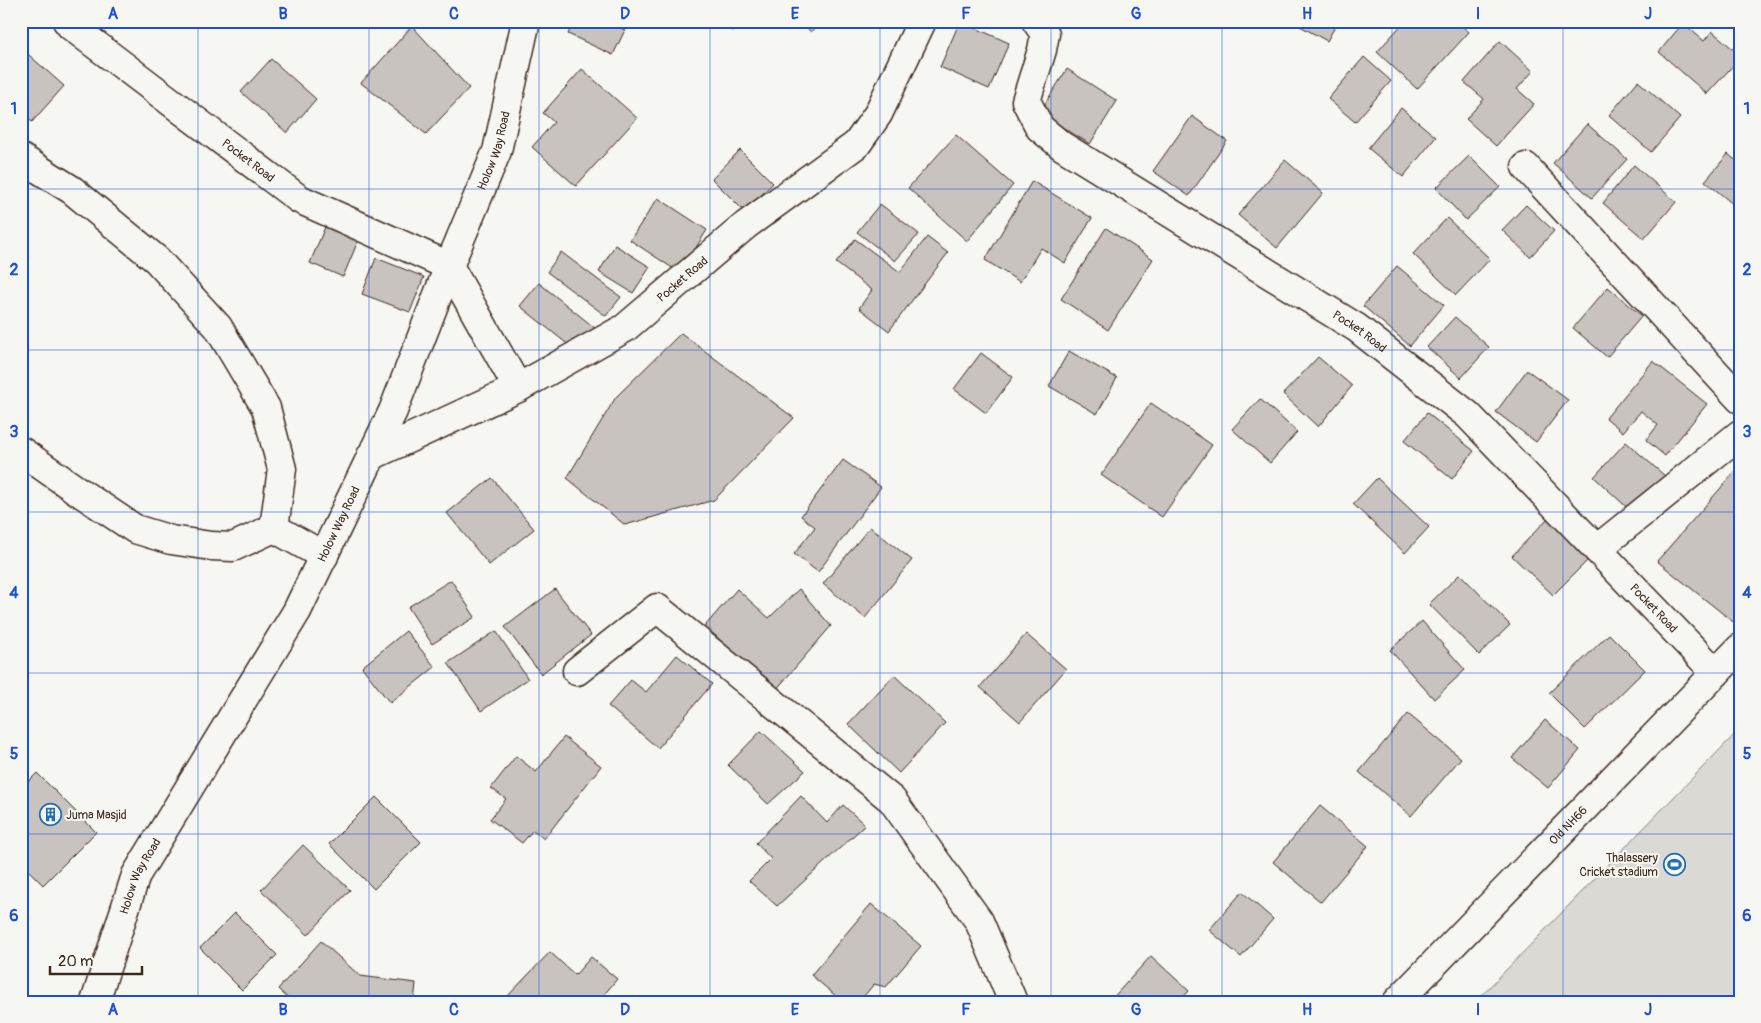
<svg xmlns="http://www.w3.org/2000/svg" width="1761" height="1023" font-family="Pangolin,sans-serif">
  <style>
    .green { fill: #dad9d3; stroke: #8a8278 }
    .building { fill: #c8c3be; stroke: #3b2a1e }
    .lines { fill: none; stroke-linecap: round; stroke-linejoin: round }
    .minor-casing { stroke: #3b2a1e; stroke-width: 31 }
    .tertiary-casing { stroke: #3b2a1e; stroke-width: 31 }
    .primary-casing { stroke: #3b2a1e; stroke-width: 31 }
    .minor { stroke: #f6f6f2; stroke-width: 28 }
    .tertiary { stroke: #f6f6f2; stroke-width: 28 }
    .primary { stroke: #f6f6f2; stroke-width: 28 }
    .grid { fill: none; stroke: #1d4ed8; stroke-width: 1; stroke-opacity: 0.55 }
    .labels { text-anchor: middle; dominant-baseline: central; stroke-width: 4; stroke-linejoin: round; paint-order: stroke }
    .street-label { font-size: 12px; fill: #3b2a1e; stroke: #f6f6f2 }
    .poi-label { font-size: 12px; fill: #3b2a1e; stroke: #f6f6f2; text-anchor: start }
    .neatline { fill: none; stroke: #1d4ed8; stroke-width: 2 }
    .grid-label { font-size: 16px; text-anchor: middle; font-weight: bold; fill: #1d4ed8 }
  </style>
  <rect width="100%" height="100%" fill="#f6f6f2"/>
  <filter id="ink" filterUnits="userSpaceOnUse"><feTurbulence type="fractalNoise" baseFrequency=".02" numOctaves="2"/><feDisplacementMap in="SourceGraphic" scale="10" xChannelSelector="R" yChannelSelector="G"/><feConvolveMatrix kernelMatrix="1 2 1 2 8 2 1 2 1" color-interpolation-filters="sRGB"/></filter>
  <g filter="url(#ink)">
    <!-- green -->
    <path class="green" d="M 1740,729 L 1740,1002 L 1475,1002 Z"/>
    <!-- building -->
    <g class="building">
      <path d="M 574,21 L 606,21 L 625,30 L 613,55 L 568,34 Z"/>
      <path d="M 720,21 L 741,21 L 732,31 Z"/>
      <path d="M 799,21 L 820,21 L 811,32 Z"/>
      <path d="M 960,21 L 1009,43 L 989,89 L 940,67 Z"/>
      <path d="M 1291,21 L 1338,21 L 1327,41 Z"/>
      <path d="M 1405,21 L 1456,21 L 1469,32 L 1417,89 L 1377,52 Z"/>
      <path d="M 1683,23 L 1704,41 L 1712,31 L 1740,55 L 1740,58 L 1707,94 L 1659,52 Z"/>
      <path d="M 412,26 L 469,88 L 426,134 L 361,83 Z"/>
      <path d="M 1500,41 L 1533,71 L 1517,89 L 1534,104 L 1496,146 L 1466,119 L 1484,99 L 1464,82 Z"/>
      <path d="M 21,48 L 64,86 L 32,122 L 21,112 Z"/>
      <path d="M 1364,57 L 1391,81 L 1355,122 L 1328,99 Z"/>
      <path d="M 271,59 L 316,99 L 287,133 L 241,92 Z"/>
      <path d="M 582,69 L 637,118 L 576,186 L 532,147 L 554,122 L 543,113 Z"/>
      <path d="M 1067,69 L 1117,101 L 1090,144 L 1039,113 Z"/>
      <path d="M 1638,81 L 1680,118 L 1651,152 L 1609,115 Z"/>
      <path d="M 1401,108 L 1436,137 L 1403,177 L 1368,148 Z"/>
      <path d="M 1192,116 L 1227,141 L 1189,196 L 1153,171 Z"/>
      <path d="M 1587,124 L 1627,159 L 1592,198 L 1553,163 Z"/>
      <path d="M 956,135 L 1013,185 L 967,241 L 908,188 Z"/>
      <path d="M 740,150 L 773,183 L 745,212 L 712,179 Z"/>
      <path d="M 1728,154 L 1740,164 L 1740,210 L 1705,181 Z"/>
      <path d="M 1469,156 L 1500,187 L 1466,220 L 1436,188 Z"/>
      <path d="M 1285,160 L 1323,193 L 1277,248 L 1238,215 Z"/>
      <path d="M 1634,165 L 1676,202 L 1644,239 L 1603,203 Z"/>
      <path d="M 1032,181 L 1092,218 L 1065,263 L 1041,248 L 1020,282 L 985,260 Z"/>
      <path d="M 658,198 L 707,230 L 680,273 L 630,240 Z"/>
      <path d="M 880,204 L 919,234 L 895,261 L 857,232 Z"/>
      <path d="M 1526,205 L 1554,231 L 1530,257 L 1502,230 Z"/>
      <path d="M 1447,218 L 1490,259 L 1456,295 L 1413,254 Z"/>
      <path d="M 325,227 L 358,241 L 343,277 L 310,263 Z"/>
      <path d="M 1106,228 L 1153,259 L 1108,330 L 1061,299 Z"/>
      <path d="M 927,237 L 948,253 L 889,331 L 859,308 L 872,290 L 836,263 L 855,239 L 900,272 Z"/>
      <path d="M 615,245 L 650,267 L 633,293 L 599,272 Z"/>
      <path d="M 561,252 L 621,297 L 606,316 L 547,272 Z"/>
      <path d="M 376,258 L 424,277 L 410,312 L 362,294 Z"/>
      <path d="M 1397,266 L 1444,305 L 1410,346 L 1363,306 Z"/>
      <path d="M 539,283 L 595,328 L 576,351 L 520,306 Z"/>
      <path d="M 1608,287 L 1642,316 L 1607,357 L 1573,328 Z"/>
      <path d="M 1455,317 L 1489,347 L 1461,378 L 1427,347 Z"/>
      <path d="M 681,333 L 794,418 L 714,500 L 625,525 L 567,478 L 616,397 Z"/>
      <path d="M 1069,351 L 1117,378 L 1097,414 L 1049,386 Z"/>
      <path d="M 981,353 L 1013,377 L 986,413 L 954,389 Z"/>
      <path d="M 1318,357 L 1352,386 L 1318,427 L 1283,394 Z"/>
      <path d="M 1653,361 L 1707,404 L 1665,456 L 1646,440 L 1658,425 L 1641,411 L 1623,432 L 1606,418 Z"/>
      <path d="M 1527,370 L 1568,400 L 1536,442 L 1496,412 Z"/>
      <path d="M 1260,399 L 1297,432 L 1270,463 L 1232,429 Z"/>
      <path d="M 1151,403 L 1212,445 L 1162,517 L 1101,475 Z"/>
      <path d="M 1427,413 L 1474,451 L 1452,479 L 1404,441 Z"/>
      <path d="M 1626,442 L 1665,476 L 1632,512 L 1594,477 Z"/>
      <path d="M 843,460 L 881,487 L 818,572 L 794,554 L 815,527 L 801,516 Z"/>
      <path d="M 1740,466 L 1740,621 L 1737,625 L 1657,561 Z"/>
      <path d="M 492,478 L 534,529 L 489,565 L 447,513 Z"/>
      <path d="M 1377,478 L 1429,527 L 1405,553 L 1353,504 Z"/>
      <path d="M 1548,518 L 1590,558 L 1553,595 L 1512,556 Z"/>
      <path d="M 870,527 L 912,560 L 865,618 L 823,584 Z"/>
      <path d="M 1460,574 L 1510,625 L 1479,655 L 1429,604 Z"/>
      <path d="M 451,580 L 475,617 L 432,644 L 408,607 Z"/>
      <path d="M 555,589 L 591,635 L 541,674 L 505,627 Z"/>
      <path d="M 737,589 L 769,618 L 799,589 L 831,626 L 775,691 L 705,626 Z"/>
      <path d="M 1422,621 L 1465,670 L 1434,699 L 1390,650 Z"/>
      <path d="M 406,631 L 435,667 L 390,703 L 362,667 Z"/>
      <path d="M 496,631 L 528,679 L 481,711 L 448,663 Z"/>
      <path d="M 1026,634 L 1066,669 L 1020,722 L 980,687 Z"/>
      <path d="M 1609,634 L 1645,670 L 1585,729 L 1549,693 Z"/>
      <path d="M 677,655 L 712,684 L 658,748 L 608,706 L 631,680 L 646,692 Z"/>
      <path d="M 894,675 L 945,723 L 899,773 L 848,724 Z"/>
      <path d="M 1408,714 L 1461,758 L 1411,816 L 1359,772 Z"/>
      <path d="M 1545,720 L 1580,750 L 1548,788 L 1512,758 Z"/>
      <path d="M 761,731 L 805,771 L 768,804 L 728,765 Z"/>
      <path d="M 564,737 L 601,766 L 544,839 L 533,830 L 522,843 L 490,819 L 506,799 L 491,788 L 516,756 L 536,772 Z"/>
      <path d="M 37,773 L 96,832 L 43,885 L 21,863 L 21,789 Z"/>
      <path d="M 801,796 L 827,823 L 843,805 L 865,825 L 777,906 L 749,881 L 771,859 L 756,843 Z"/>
      <path d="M 376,797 L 421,842 L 374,889 L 329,844 Z"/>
      <path d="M 1320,806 L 1368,846 L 1321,902 L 1273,862 Z"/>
      <path d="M 303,845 L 350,890 L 308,935 L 261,890 Z"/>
      <path d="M 1242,892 L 1273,919 L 1241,957 L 1209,930 Z"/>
      <path d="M 871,904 L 921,946 L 886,987 L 874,984 L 859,1002 L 843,1002 L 811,975 Z"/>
      <path d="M 235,913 L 277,955 L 242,990 L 200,948 Z"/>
      <path d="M 321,941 L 360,976 L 416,983 L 414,1002 L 292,1002 L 278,989 Z"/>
      <path d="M 550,952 L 575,975 L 591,957 L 617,979 L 598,1002 L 508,1002 L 505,999 Z"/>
      <path d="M 1151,956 L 1189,991 L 1179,1002 L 1109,1002 Z"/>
    </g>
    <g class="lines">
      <defs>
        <g id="minor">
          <path id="s1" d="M 67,21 L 71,26 L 299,199 L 449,266 L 518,388"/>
          <path id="s2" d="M 1036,21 L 1045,34 L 1042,50 L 1026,101 L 1040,128 L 1062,146 L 1357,328 L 1468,415 L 1716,673"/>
          <path d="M 21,158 L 72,190 L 157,260 L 218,327 L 266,408 L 282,469 L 274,528"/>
          <path d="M 1526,167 L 1740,399"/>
          <path d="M 21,451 L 75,489 L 135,529 L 171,540 L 211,546 L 233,547 L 274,528"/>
          <path id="s3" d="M 371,456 L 518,388 L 625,328 L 746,225 L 857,144 L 878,114 L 922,21"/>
          <path d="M 274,528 L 324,556"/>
          <path d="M 1597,549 L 1740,434"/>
          <path d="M 577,671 L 657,608 L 892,800 L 979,921 L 1013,1002"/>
        </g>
        <g id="tertiary">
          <path id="s4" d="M 95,1002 L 136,875 L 297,611 L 393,411 L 449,266 L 497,151 L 526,21"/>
        </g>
        <g id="primary">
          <path id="s5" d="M 1397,1002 L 1740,648"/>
        </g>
      </defs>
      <!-- minor casing -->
      <use href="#minor" class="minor-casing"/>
      <!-- tertiary casing -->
      <use href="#tertiary" class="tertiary-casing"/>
      <!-- primary casing -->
      <use href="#primary" class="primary-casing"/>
      <!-- minor -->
      <use href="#minor" class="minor"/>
      <!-- tertiary -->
      <use href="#tertiary" class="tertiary"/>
      <!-- primary -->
      <use href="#primary" class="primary"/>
    </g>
  </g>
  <!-- grid -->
  <path class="grid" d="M 198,21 L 198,1002M 369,21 L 369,1002M 539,21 L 539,1002M 710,21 L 710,1002M 880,21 L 880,1002M 1051,21 L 1051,1002M 1222,21 L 1222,1002M 1392,21 L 1392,1002M 1563,21 L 1563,1002M 21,189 L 1740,189M 21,350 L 1740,350M 21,512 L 1740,512M 21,673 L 1740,673M 21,834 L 1740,834"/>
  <!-- icons -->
  <defs>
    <symbol id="building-ring" viewBox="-11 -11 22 22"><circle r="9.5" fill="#f6f6f2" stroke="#1f6fb2" stroke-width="1.5"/><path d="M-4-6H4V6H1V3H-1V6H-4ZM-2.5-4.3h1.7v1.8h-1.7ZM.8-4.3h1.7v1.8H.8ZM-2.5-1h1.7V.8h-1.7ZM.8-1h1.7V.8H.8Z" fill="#1f6fb2"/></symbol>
    <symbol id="stadium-ring" viewBox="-11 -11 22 22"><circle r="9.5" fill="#f6f6f2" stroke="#1f6fb2" stroke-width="1.5"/><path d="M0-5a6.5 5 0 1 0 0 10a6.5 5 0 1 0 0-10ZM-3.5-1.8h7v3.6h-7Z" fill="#1f6fb2"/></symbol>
  </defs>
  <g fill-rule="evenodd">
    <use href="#building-ring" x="38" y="802" width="25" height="25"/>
    <use href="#stadium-ring" x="1662" y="852" width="25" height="25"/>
  </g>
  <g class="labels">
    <!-- street labels -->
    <g class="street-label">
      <text stroke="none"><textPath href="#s4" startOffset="944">Holow Way Road</textPath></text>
      <text stroke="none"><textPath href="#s1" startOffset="229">Pocket Road</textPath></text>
      <text stroke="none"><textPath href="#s3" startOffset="360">Pocket Road</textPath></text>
      <text stroke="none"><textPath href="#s2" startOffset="495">Pocket Road</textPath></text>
      <text stroke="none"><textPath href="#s4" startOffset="539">Holow Way Road</textPath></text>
      <text stroke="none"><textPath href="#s2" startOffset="900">Pocket Road</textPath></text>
      <text stroke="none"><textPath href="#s5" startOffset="246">Old NH66</textPath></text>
      <text stroke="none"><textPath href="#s4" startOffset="134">Holow Way Road</textPath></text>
    </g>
    <!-- poi labels -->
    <g class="poi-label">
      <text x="66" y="815">Juma Masjid</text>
      <text x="1658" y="858" text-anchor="end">Thalassery<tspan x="1658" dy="14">Cricket stadium</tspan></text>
    </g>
  </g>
  <!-- margin -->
  <rect width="1761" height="1023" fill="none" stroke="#f6f6f2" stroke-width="55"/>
  <!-- scale -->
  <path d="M50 966v8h92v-8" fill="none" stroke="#3b2a1e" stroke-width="2.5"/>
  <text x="58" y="966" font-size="15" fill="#3b2a1e" stroke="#f6f6f2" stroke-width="4" paint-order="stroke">20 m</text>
  <rect x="28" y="28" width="1706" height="968" class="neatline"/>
  <g class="grid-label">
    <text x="113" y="19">A</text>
    <text x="283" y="19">B</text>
    <text x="454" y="19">C</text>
    <text x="625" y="19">D</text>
    <text x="795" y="19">E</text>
    <text x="966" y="19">F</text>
    <text x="1136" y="19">G</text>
    <text x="1307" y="19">H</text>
    <text x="1478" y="19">I</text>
    <text x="1648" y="19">J</text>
    <text x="14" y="114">1</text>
    <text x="1747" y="114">1</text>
    <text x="14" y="275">2</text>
    <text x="1747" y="275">2</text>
    <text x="14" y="437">3</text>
    <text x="1747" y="437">3</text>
    <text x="14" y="598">4</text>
    <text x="1747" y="598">4</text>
    <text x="14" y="759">5</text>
    <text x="1747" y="759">5</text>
    <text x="14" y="921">6</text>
    <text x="1747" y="921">6</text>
    <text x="113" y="1015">A</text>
    <text x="283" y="1015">B</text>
    <text x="454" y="1015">C</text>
    <text x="625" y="1015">D</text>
    <text x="795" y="1015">E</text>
    <text x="966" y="1015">F</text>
    <text x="1136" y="1015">G</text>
    <text x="1307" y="1015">H</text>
    <text x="1478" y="1015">I</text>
    <text x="1648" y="1015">J</text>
  </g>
</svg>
